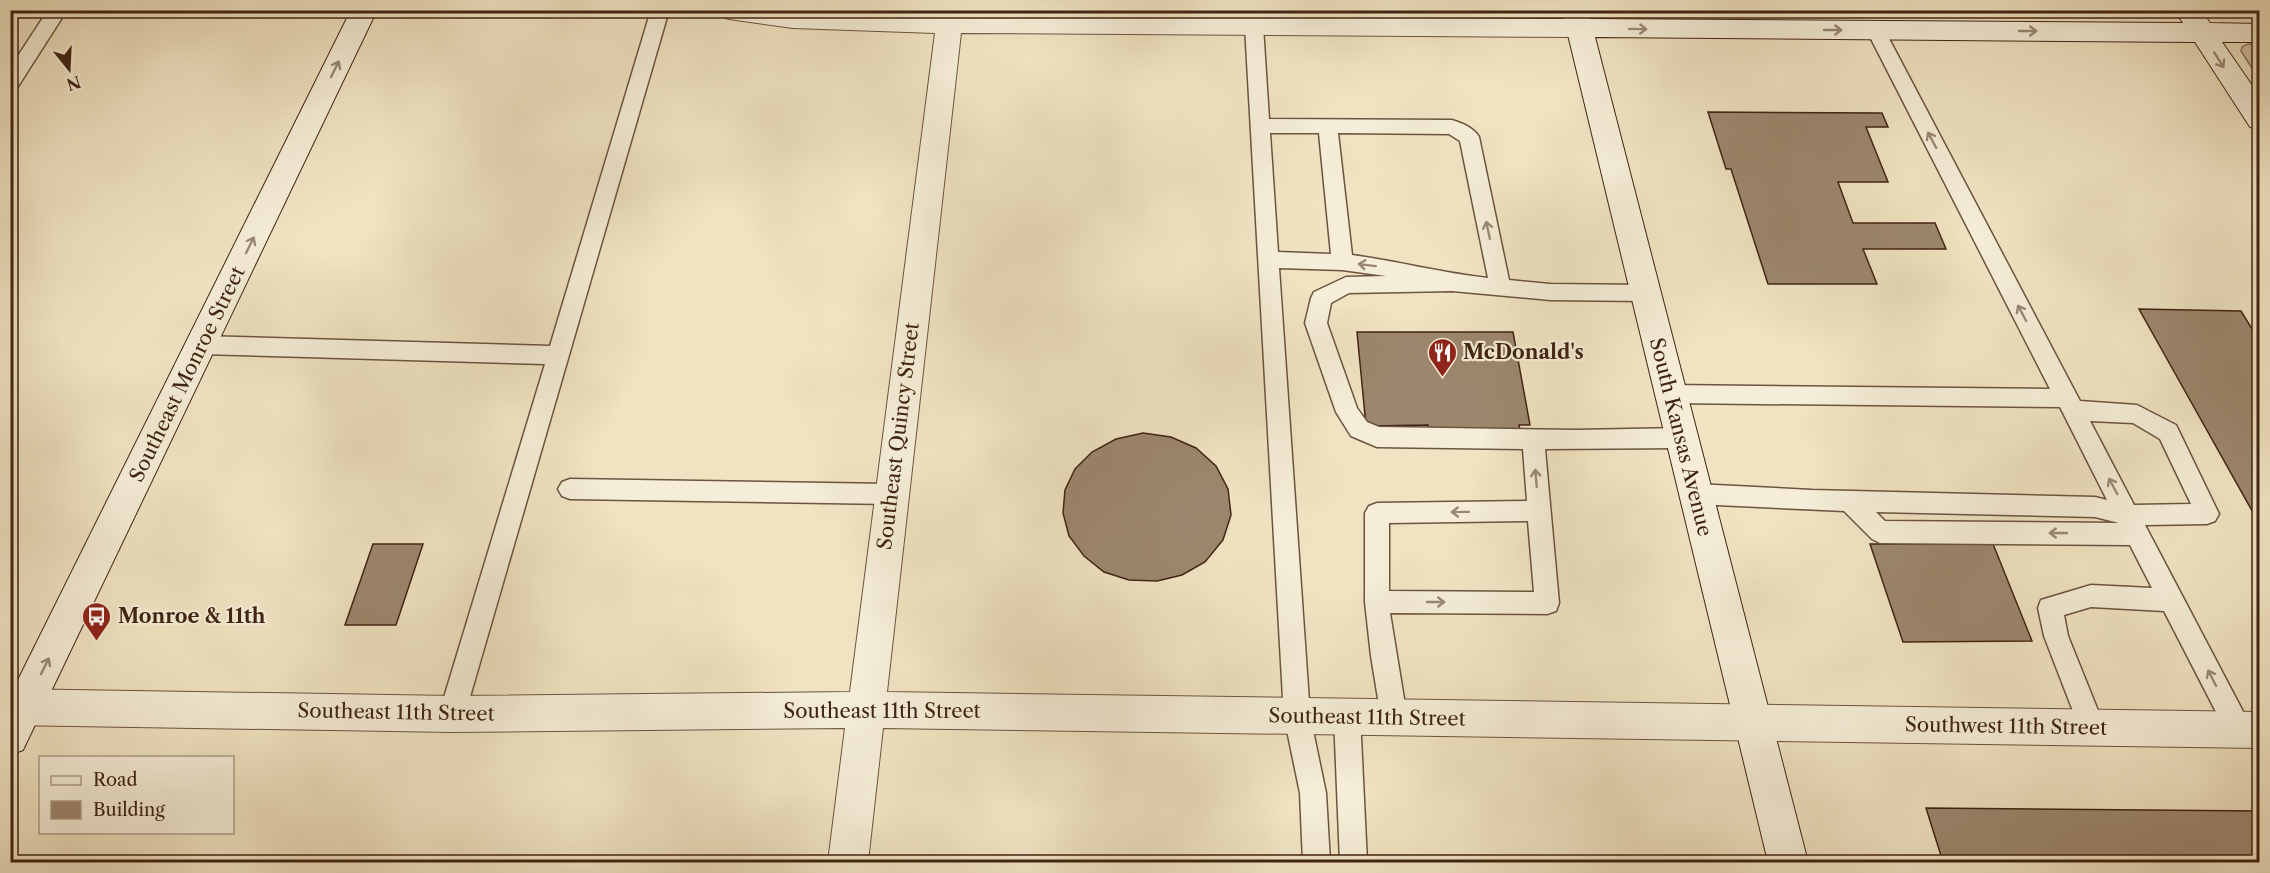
<svg xmlns="http://www.w3.org/2000/svg" width="2270" height="873" font-family="'Libre Caslon Text',serif">
  <style>
    .green { fill: #d2c3a4; stroke: #89745c; stroke-width: 1.5 }
    .building { fill: #9c876e; stroke: #402413; stroke-width: 1.5 }
    .lines { fill: none; stroke-linecap: round; stroke-linejoin: round }
    .lane-casing { stroke: #6c543f; stroke-width: 3 }
    .street-casing { stroke: #6c543f; stroke-width: 2 }
    .secondary-casing { stroke: #402413; stroke-width: 2 }
    .lane { fill: #f5edd7; fill-rule: evenodd }
    .street { fill: #f5edd7; fill-rule: evenodd }
    .secondary { fill: #f5edd7; fill-rule: evenodd }
    .oneway { stroke: #9a8875 }
    .labels { text-anchor: middle; dominant-baseline: central; stroke-width: 4.5; stroke-linejoin: round; paint-order: stroke }
    .poi-label { font-size: 20px; font-weight: bold; fill: #402413; stroke: #f5edd7; text-anchor: start }
    .street-label { font-size: 20px; fill: #402413; stroke: #f5edd7 }
  </style>
  <rect width="100%" height="100%" fill="#f0e3c2"/>
  <filter id="stains"><feTurbulence type="fractalNoise" baseFrequency=".00333" numOctaves="4"/><feColorMatrix values="0 0 0 0 .2 0 0 0 0 .09 0 0 0 0 .02 0 0 0 .5 -.17"/></filter>
  <radialGradient id="worn" r=".72"><stop offset=".6" stop-color="#630" stop-opacity="0"/><stop offset="1" stop-color="#630" stop-opacity=".3"/></radialGradient>
  <!-- green -->
  <path class="green" d="M 2248,44 L 2259,44 L 2259,79 L 2241,51 L 2242,47 Z"/>
  <!-- building -->
  <g class="building">
    <path d="M 1708,112 L 1882,113 L 1888,127 L 1866,127 L 1888,182 L 1838,182 L 1853,223 L 1935,223 L 1946,249 L 1863,249 L 1877,284 L 1768,284 L 1731,169 L 1726,169 Z"/>
    <path d="M 2139,309 L 2241,311 L 2260,342 L 2260,525 Z"/>
    <path d="M 1357,332 L 1513,332 L 1530,425 L 1519,425 L 1521,435 L 1429,435 L 1428,425 L 1366,426 Z"/>
    <path d="M 1143,433 L 1171,437 L 1196,448 L 1216,466 L 1228,489 L 1231,515 L 1223,540 L 1205,562 L 1182,575 L 1157,581 L 1129,580 L 1104,572 L 1084,556 L 1069,536 L 1063,513 L 1065,490 L 1075,469 L 1092,452 L 1116,439 Z"/>
    <path d="M 373,544 L 423,544 L 396,625 L 345,625 Z"/>
    <path d="M 1870,544 L 1993,544 L 2032,641 L 1903,642 Z"/>
    <path d="M 1926,808 L 2260,811 L 2260,862 L 1943,862 Z"/>
  </g>
  <g class="lines">
    <defs>
      <g id="lane">
        <path d="M 48,10 L 67,10 L 17,88 L 10,89 L 10,68 Z"/>
        <path d="M 651,10 L 669,10 L 465,714 L 461,723 L 452,726 L 443,723 L 439,714 L 545,364 L 201,354 L 193,351 L 190,345 L 193,339 L 201,336 L 550,346 Z"/>
        <path d="M 1254,20 L 1260,22 L 1263,26 L 1269,119 L 1452,120 C 1462,123 1474,128 1479,137 L 1509,280 L 1550,284 L 1645,285 L 1652,287 L 1655,293 L 1652,299 L 1645,301 L 1550,300 L 1452,291 L 1349,293 L 1331,303 L 1327,323 L 1357,408 L 1367,422 L 1379,427 L 1577,430 L 1682,428 L 1690,431 L 1693,438 L 1690,445 L 1682,448 L 1545,449 L 1559,603 L 1556,611 L 1547,614 L 1390,613 L 1407,717 L 1403,726 L 1394,729 L 1385,726 L 1381,717 L 1371,656 L 1365,602 L 1365,513 L 1369,506 L 1377,503 L 1527,501 L 1523,449 L 1377,447 L 1351,436 L 1336,412 L 1305,323 L 1311,298 L 1314,292 L 1346,277 L 1386,276 L 1342,270 L 1279,268 L 1310,716 L 1326,793 L 1330,862 L 1303,862 L 1300,793 L 1284,716 L 1245,26 L 1248,22 ZM 1270,133 L 1319,133 L 1331,254 L 1278,252 ZM 1338,133 L 1449,134 L 1460,141 L 1488,278 C 1442,273 1397,261 1352,255 ZM 1528,521 L 1534,592 L 1389,591 L 1389,523 Z"/>
        <path d="M 1876,25 L 1882,27 L 1885,31 L 2080,401 L 2137,405 L 2176,425 L 2219,514 L 2215,521 L 2207,524 L 2145,525 L 2248,721 L 2252,730 L 2248,739 L 2239,743 L 2230,739 L 2164,611 L 2091,607 L 2064,615 L 2068,636 L 2105,728 L 2101,737 L 2092,741 L 2083,737 L 2044,636 L 2038,608 L 2041,600 L 2091,585 L 2152,588 L 2130,545 L 1880,543 L 1872,539 L 1844,511 L 1696,504 L 1688,501 L 1684,494 L 1688,487 L 1696,484 L 1812,490 L 2095,497 L 2107,500 L 2060,407 L 1670,403 L 1662,401 L 1659,394 L 1662,387 L 1670,385 L 2050,389 L 1867,31 L 1870,27 ZM 2090,421 L 2133,423 L 2160,439 L 2191,504 L 2134,505 ZM 1876,512 L 2095,517 L 2119,523 L 1885,521 Z"/>
        <path d="M 570,479 L 890,484 L 898,487 L 902,494 L 898,501 L 890,504 L 570,499 L 562,496 L 558,489 L 562,482 Z"/>
        <path d="M 1347,704 L 1356,707 L 1360,716 L 1367,862 L 1340,862 L 1334,716 L 1338,707 Z"/>
      </g>
      <path id="street" d="M 716,10 L 938,15 L 939,10 L 965,10 L 964,15 L 1579,19 L 1588,22 L 1592,28 L 1588,34 L 1579,37 L 961,33 L 887,692 L 2260,712 L 2260,748 L 883,728 L 868,862 L 828,862 L 845,728 L 452,732 L 10,725 L 10,689 L 452,696 L 850,692 L 935,33 L 793,28 L 729,19 L 720,16 Z"/>
      <g id="secondary">
        <path d="M 351,10 L 377,10 L 23,750 L 10,755 L 10,696 Z"/>
        <path d="M 1562,10 L 1588,10 L 1590,19 L 2183,23 L 2179,17 L 2183,11 L 2201,10 L 2210,23 L 2260,24 L 2260,42 L 2222,42 L 2260,97 L 2260,130 L 2250,127 L 2195,42 L 1595,37 L 1808,862 L 1768,862 Z"/>
      </g>
    </defs>
    <!-- lane casing -->
    <use href="#lane" class="lane-casing"/>
    <!-- street casing -->
    <use href="#street" class="street-casing"/>
    <!-- secondary casing -->
    <use href="#secondary" class="secondary-casing"/>
    <!-- lane -->
    <use href="#lane" class="lane"/>
    <!-- street -->
    <use href="#street" class="street"/>
    <!-- secondary -->
    <use href="#secondary" class="secondary"/>
  </g>
  <!-- one-way arrows -->
  <defs><path id="oneway-shaft" d="M-6 0H5M1.5-3L5.5 0L1.5 3" fill="none" stroke-width="1.6" stroke-linecap="round" stroke-linejoin="round" transform="scale(1.5)"/></defs>
  <g class="oneway">
    <use href="#oneway-shaft" transform="translate(1638 29) rotate(1)"/>
    <use href="#oneway-shaft" transform="translate(1833 30)"/>
    <use href="#oneway-shaft" transform="translate(2028 31)"/>
    <use href="#oneway-shaft" transform="translate(2219 60) rotate(58)"/>
    <use href="#oneway-shaft" transform="translate(335 69) rotate(-64)"/>
    <use href="#oneway-shaft" transform="translate(1932 140) rotate(-118)"/>
    <use href="#oneway-shaft" transform="translate(1488 230) rotate(-102)"/>
    <use href="#oneway-shaft" transform="translate(250 245) rotate(-64)"/>
    <use href="#oneway-shaft" transform="translate(1367 265) rotate(-173)"/>
    <use href="#oneway-shaft" transform="translate(2022 313) rotate(-118)"/>
    <use href="#oneway-shaft" transform="translate(1536 478) rotate(-95)"/>
    <use href="#oneway-shaft" transform="translate(2113 486) rotate(-118)"/>
    <use href="#oneway-shaft" transform="translate(1460 512) rotate(179)"/>
    <use href="#oneway-shaft" transform="translate(2058 533) rotate(-180)"/>
    <use href="#oneway-shaft" transform="translate(1436 602)"/>
    <use href="#oneway-shaft" transform="translate(45 666) rotate(-64)"/>
    <use href="#oneway-shaft" transform="translate(2212 678) rotate(-117)"/>
  </g>
  <!-- icons -->
  <defs>
    <symbol id="restaurant-pin" viewBox="-11 -11 22 30"><path d="M0 17L-7.5 6A9.5 9.5 0 1 1 7.5 6Z" fill="#8f2418" stroke="#f5edd7"/><path d="M-5-6h1v4h1v-4h1v4h1v-4h1v5L-1.5 .5V6h-2V.5L-5-1ZM5-6V6H3V1.5H1.5Q1.5-4 5-6Z" fill="#fff"/></symbol>
    <symbol id="bus-pin" viewBox="-11 -11 22 30"><path d="M0 17L-7.5 6A9.5 9.5 0 1 1 7.5 6Z" fill="#8f2418" stroke="#f5edd7"/><path d="M-5-6H5V4H4V6H2V4H-2V6H-4V4H-5ZM-3.5-4V0h7V-4ZM-3.5 1.2v1.5H-2V1.2ZM2 1.2v1.5H3.5V1.2Z" fill="#fff"/></symbol>
  </defs>
  <g fill-rule="evenodd">
    <use href="#restaurant-pin" x="1426" y="336" width="33" height="45"/>
    <use href="#bus-pin" x="80" y="600" width="33" height="45"/>
  </g>
  <g class="labels">
    <!-- poi labels -->
    <g class="poi-label">
      <text x="1463" y="352">McDonald's</text>
      <text x="118" y="616">Monroe &amp; 11th</text>
    </g>
    <!-- street labels -->
    <g class="street-label">
      <text transform="translate(187 374) rotate(-64)">Southeast Monroe Street</text>
      <text transform="translate(898 436) rotate(-83)">Southeast Quincy Street</text>
      <text transform="translate(1681 437) rotate(76)">South Kansas Avenue</text>
      <text x="882" y="711">Southeast 11th Street</text>
      <text transform="translate(396 712) rotate(1)">Southeast 11th Street</text>
      <text transform="translate(1367 717) rotate(1)">Southeast 11th Street</text>
      <text transform="translate(2006 726) rotate(1)">Southwest 11th Street</text>
    </g>
  </g>
  <!-- margin -->
  <rect width="2270" height="873" fill="none" stroke="#f0e3c2" stroke-width="36"/>
  <rect x="12" y="12" width="2246" height="849" fill="none" stroke="#402413" stroke-width="3"/>
  <rect x="18" y="18" width="2234" height="837" fill="none" stroke="#402413" stroke-width="1.5"/>
  <!-- legend -->
  <rect x="39" y="756" width="195" height="78" fill="#f5edd7" stroke="#ad9d89" stroke-width="1.5"/>
  <rect x="51" y="776" width="30" height="9" fill="#f5edd7" stroke="#ad9d89" stroke-width="1.5"/>
  <text x="93" y="786" font-size="18" fill="#402413">Road</text>
  <rect x="51" y="801" width="30" height="18" fill="#9c876e" stroke="#ad9d89" stroke-width="1.5"/>
  <text x="93" y="816" font-size="18" fill="#402413">Building</text>
  <!-- north arrow -->
  <g transform="translate(69 69) rotate(162)" stroke="#f5edd7" stroke-width="4.5" paint-order="stroke">
  <path d="M0-4.5L10 22L0 15L-10 22Z" fill="#402413"/>
  <text y="-9" font-size="16" font-weight="bold" text-anchor="middle" fill="#402413">N</text>
  </g>
  <rect width="100%" height="100%" filter="url(#stains)"/>
  <rect width="100%" height="100%" fill="url(#worn)"/>
</svg>
